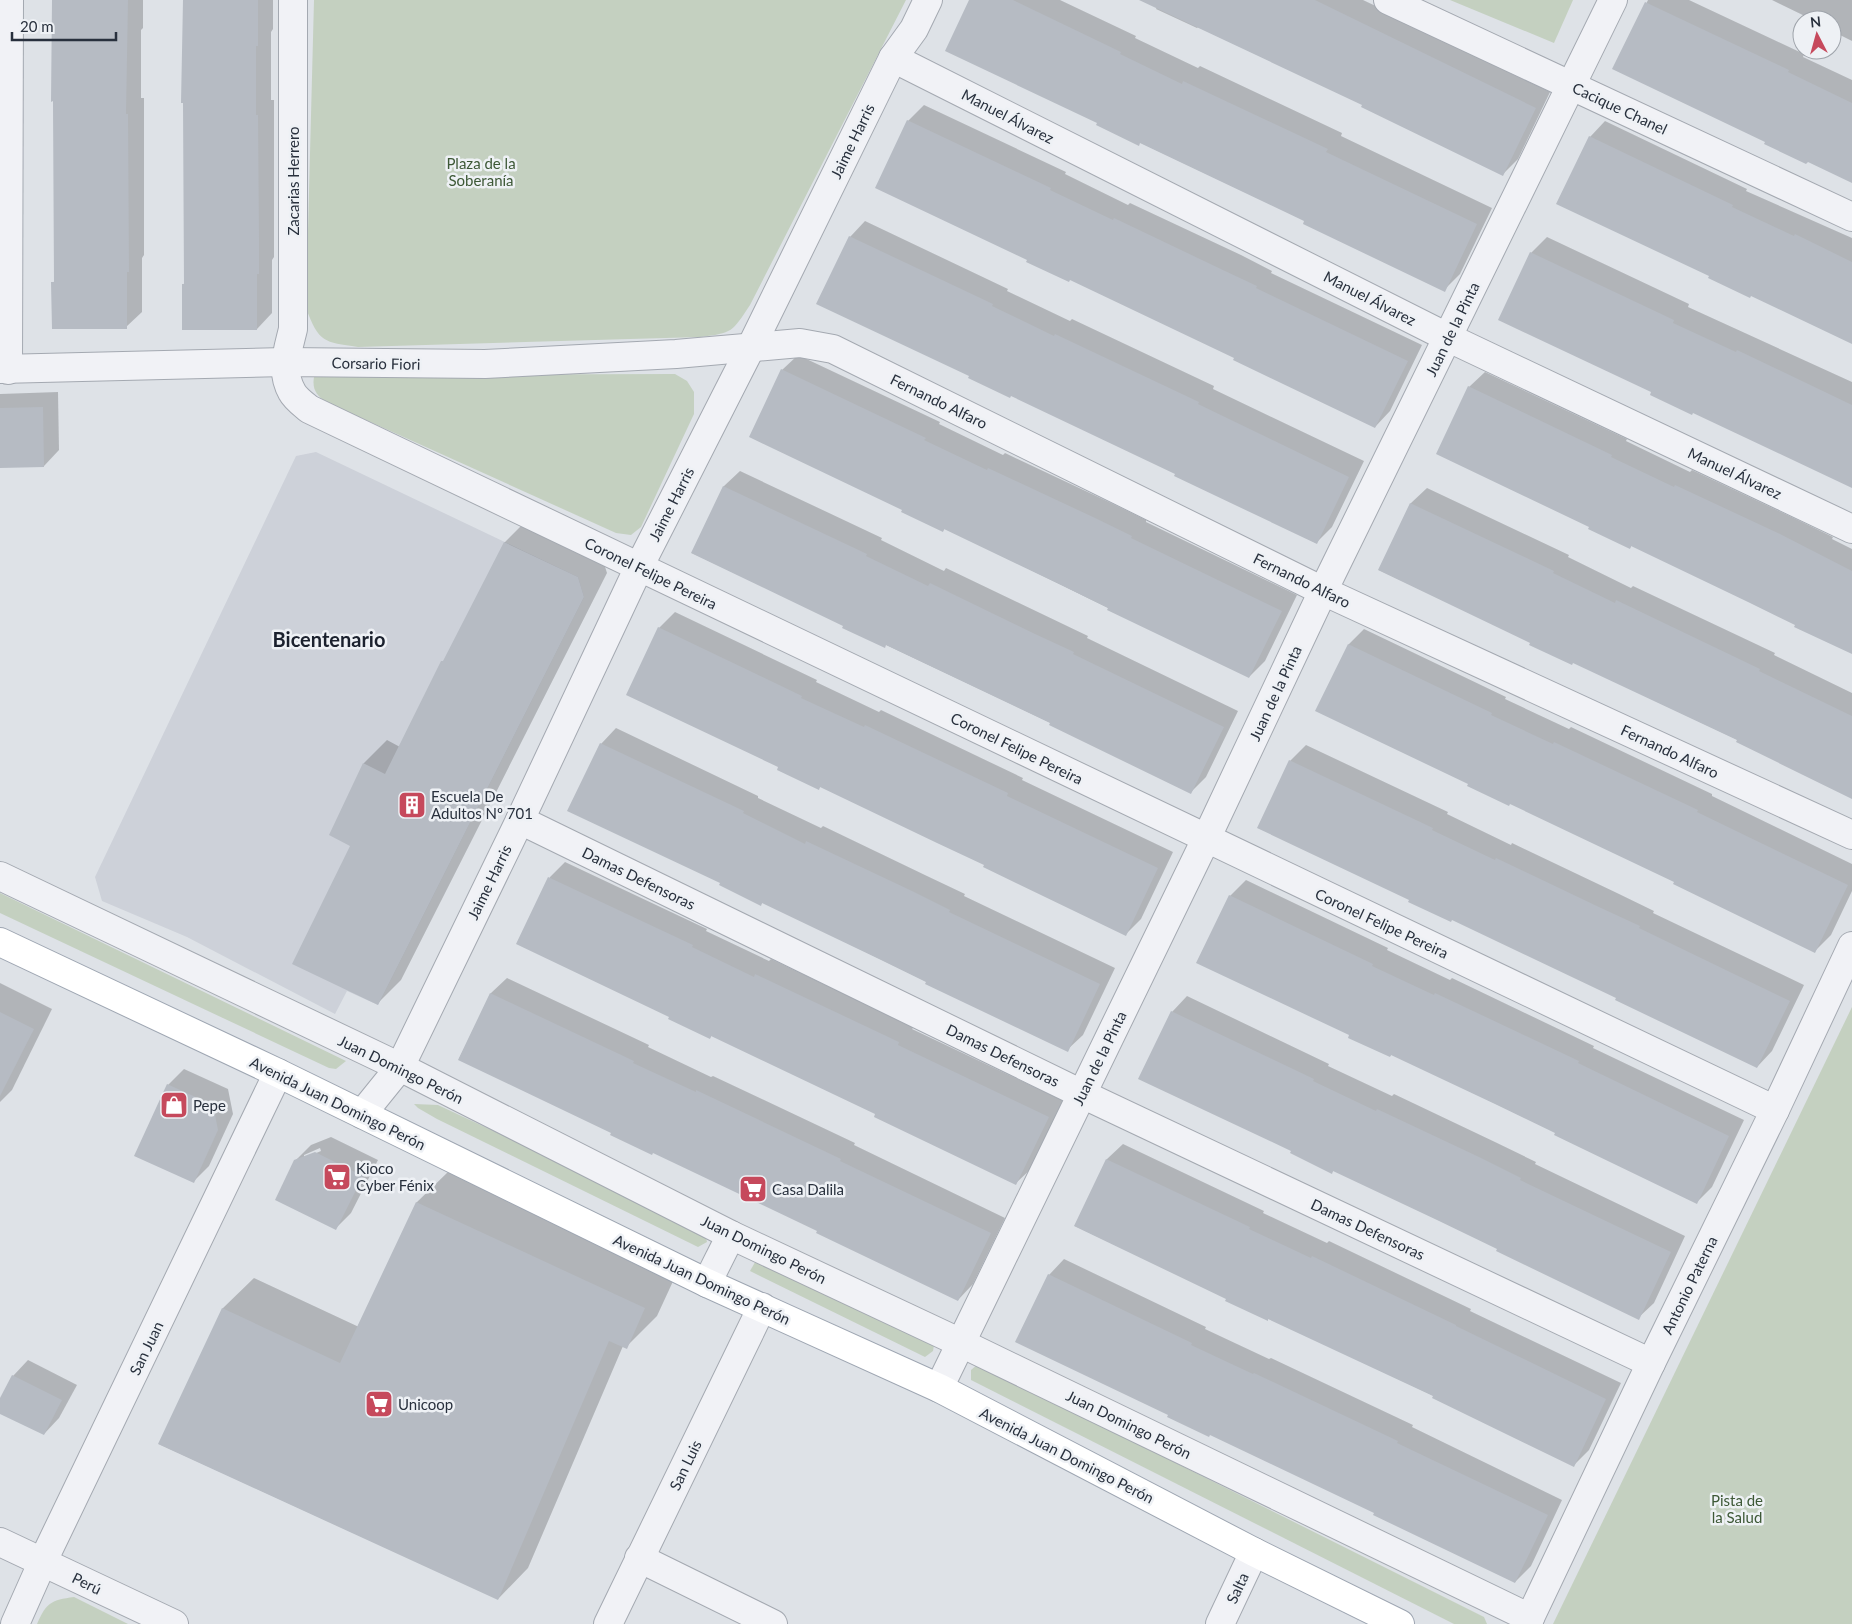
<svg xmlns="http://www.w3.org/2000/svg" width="1852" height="1624" font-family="Lato,sans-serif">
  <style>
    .built { fill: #cdd1d9 }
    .green { fill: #c4d0c0 }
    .shadow { fill: #0003; fill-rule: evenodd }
    .building { fill: #b6bbc3 }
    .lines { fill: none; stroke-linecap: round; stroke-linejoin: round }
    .minor-casing { stroke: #a4a9b1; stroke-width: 30 }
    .major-casing { stroke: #9ea6b2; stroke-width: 30 }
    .minor { stroke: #f1f2f6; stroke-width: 28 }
    .major { stroke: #fff; stroke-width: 28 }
    .labels { text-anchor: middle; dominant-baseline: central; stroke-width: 5; stroke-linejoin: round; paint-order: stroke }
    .street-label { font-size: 15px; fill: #28303d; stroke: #eef1f5 }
    .park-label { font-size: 15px; fill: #3d5836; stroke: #eef1f5 }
    .poi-label { font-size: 15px; fill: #28303d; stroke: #eef1f5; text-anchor: start }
    .district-label { font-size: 20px; font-weight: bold; fill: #1b212e; stroke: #eef1f5 }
  </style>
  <rect width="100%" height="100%" fill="#dee2e7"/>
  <!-- built -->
  <path class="built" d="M 316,452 L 578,577 L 584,597 L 378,1005 L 347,991 L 335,1014 L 187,937 L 102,901 L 95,877 L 296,456 Z"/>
  <!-- green -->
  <g class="green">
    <path d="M 314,0 L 906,0 L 750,305 C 732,332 733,333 700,337 L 358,347 C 324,342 319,343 306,308 Z"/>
    <path d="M 1450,0 L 1573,0 L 1554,43 Z"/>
    <path d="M 675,374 L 687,381 L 694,392 L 694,414 L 641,527 L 631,535 L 616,533 L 326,402 C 316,395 312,389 314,377 L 317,375 Z"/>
    <path d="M 0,893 L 346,1061 L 336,1069 L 329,1068 L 0,913 Z"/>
    <path d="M 1852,1007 L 1852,1624 L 1553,1624 Z"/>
    <path d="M 414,1104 L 438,1105 L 704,1230 L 707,1242 L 698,1247 L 437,1119 L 418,1108 Z"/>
    <path d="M 758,1257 L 934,1345 L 933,1351 L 925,1357 L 750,1271 Z"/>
    <path d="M 978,1364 L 1484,1617 L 1487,1624 L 1454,1624 L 971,1380 L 971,1370 Z"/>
    <path d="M 74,1597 L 128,1624 L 37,1624 C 46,1603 51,1600 74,1597 Z"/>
  </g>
  <!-- shadow -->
  <g class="shadow">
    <path d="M 53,0 L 143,0 L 143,28 L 141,30 L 141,98 L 144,98 L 144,255 L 142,258 L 142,312 L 126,327 L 53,283 L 55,280 Z"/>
    <path d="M 184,0 L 273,0 L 273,29 L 271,32 L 271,100 L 274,100 L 274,257 L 272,260 L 272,313 L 257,329 L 183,285 L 185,282 L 184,102 L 182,102 Z"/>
    <path d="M 971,0 L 1060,0 L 1136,36 L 1135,38 L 1198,68 L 1200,66 L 1342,133 L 1341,136 L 1492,208 L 1460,274 L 1444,290 L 1306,221 L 1099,123 Z"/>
    <path d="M 1143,0 L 1363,0 L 1401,18 L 1400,20 L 1550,92 L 1518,159 L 1503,174 L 1364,105 L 1198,27 L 1197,28 L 1156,9 L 1157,7 Z"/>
    <path d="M 1648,0 L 1689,0 L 1804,54 L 1803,57 L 1852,80 L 1852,182 L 1614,69 Z"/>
    <path d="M 1772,0 L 1852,0 L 1852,41 L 1832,31 L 1832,20 L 1813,20 Z"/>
    <path d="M 924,105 L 1066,172 L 1065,174 L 1128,205 L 1130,203 L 1241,255 L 1272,271 L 1271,273 L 1422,345 L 1390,411 L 1375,427 L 1236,357 L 1029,259 L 908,121 Z"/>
    <path d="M 1605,121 L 1747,189 L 1746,191 L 1852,238 L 1852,343 L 1711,276 L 1590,137 Z"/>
    <path d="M 865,221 L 1008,289 L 1007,291 L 1070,321 L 1072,319 L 1214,386 L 1213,389 L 1364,461 L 1332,527 L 1316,543 L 1177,473 L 971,376 L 850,237 Z"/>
    <path d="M 1547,237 L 1689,304 L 1688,307 L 1852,382 L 1852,487 L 1500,319 L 1531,253 Z"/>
    <path d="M 798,355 L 940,422 L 939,424 L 1003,455 L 1005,453 L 1109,502 L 1146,520 L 1146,522 L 1297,595 L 1265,661 L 1249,677 L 945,528 L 943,531 L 903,509 L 782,370 Z"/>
    <path d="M 1485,372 L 1627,439 L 1626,441 L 1690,472 L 1692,470 L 1796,519 L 1833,537 L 1832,539 L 1852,549 L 1852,653 L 1796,624 L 1632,545 L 1630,548 L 1590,526 L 1469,387 Z"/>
    <path d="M 58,392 L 59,450 L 44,466 L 0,467 L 0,394 Z"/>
    <path d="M 740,471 L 882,538 L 881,540 L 944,571 L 946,568 L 1088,636 L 1087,638 L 1238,711 L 1206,777 L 1191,792 L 1051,723 L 692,553 L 724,486 Z"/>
    <path d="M 1427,488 L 1569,555 L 1568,557 L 1631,588 L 1633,586 L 1775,653 L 1774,655 L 1852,693 L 1852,797 L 1738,740 L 1379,570 L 1411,503 Z"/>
    <path d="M 528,519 L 601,554 L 607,573 L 401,980 L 377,1004 L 351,845 L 331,834 L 364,763 L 387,740 L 400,747 L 505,542 Z"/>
    <path d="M 675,612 L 817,680 L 816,682 L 879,712 L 881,710 L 1023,778 L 1022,780 L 1173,852 L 1141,919 L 1126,934 L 986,865 L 821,786 L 819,788 L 780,767 L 659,628 Z"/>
    <path d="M 1364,629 L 1506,697 L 1505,699 L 1569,729 L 1571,727 L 1712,794 L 1712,796 L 1852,864 L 1852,891 L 1831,935 L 1815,951 L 1676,881 L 1317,711 L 1349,644 Z"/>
    <path d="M 616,728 L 758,796 L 758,798 L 821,828 L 823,826 L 927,876 L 965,894 L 964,896 L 1115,968 L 1083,1035 L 1067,1050 L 763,902 L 761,904 L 722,883 L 601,744 Z"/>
    <path d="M 1306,745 L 1448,812 L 1447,814 L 1511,845 L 1512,843 L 1617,893 L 1654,911 L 1653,913 L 1804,985 L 1772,1051 L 1757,1067 L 1618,997 L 1411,899 L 1290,761 Z"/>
    <path d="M 565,862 L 707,929 L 706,931 L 769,961 L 771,959 L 914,1027 L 912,1029 L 1064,1101 L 1032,1168 L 1016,1183 L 877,1114 L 712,1035 L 710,1038 L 670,1016 L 518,944 L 550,877 Z"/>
    <path d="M 1246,880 L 1388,948 L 1387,950 L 1450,980 L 1452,978 L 1594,1046 L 1593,1048 L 1744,1120 L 1712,1187 L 1697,1202 L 1557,1133 L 1392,1054 L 1390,1056 L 1351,1034 L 1230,896 Z"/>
    <path d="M 507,978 L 649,1045 L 648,1047 L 711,1077 L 713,1076 L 855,1143 L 854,1145 L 1005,1218 L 973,1284 L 958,1300 L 818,1230 L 459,1059 L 491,993 Z"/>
    <path d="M 0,983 L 52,1009 L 12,1090 L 0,1102 Z"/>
    <path d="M 1187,996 L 1329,1064 L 1328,1066 L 1392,1096 L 1394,1094 L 1495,1142 L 1536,1162 L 1535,1164 L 1685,1236 L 1654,1303 L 1638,1318 L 1499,1249 L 1334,1170 L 1332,1172 L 1292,1150 L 1172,1012 Z"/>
    <path d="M 184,1069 L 228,1089 L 233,1114 L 209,1166 L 194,1181 L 168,1085 Z"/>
    <path d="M 331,1137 L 378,1160 L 351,1213 L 336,1228 L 295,1161 L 311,1145 ZM 320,1148 L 321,1151 L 304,1158 L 304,1155 Z"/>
    <path d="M 1123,1144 L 1264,1211 L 1263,1213 L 1327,1243 L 1329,1241 L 1471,1309 L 1470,1311 L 1621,1383 L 1589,1450 L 1574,1465 L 1434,1396 L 1075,1226 L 1107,1159 Z"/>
    <path d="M 448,1172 L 675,1277 L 657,1316 L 626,1347 L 623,1346 L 528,1568 L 498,1599 L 159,1444 L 223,1308 L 254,1278 L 359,1327 L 417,1202 Z"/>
    <path d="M 1064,1259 L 1206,1327 L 1205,1329 L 1269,1359 L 1271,1358 L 1413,1425 L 1412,1427 L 1562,1500 L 1531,1566 L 1515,1582 L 1376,1512 L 1170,1414 L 1049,1275 Z"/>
    <path d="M 28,1360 L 77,1385 L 59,1418 L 44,1434 L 0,1412 L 0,1401 L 13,1376 Z"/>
  </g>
  <!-- building -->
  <g class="building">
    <path d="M 52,0 L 128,0 L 126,114 L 128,114 L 129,272 L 127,272 L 127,329 L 52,329 L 51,282 L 54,282 L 53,101 L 51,102 Z"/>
    <path d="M 183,0 L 258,0 L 258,46 L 256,46 L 256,115 L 258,115 L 259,238 L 259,274 L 257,274 L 257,330 L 182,330 L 182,284 L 184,284 L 183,103 L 181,103 Z"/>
    <path d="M 969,0 L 1013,0 L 1121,52 L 1120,54 L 1182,84 L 1183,81 L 1328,149 L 1326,152 L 1477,224 L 1445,292 L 1303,224 L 1304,221 L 1140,143 L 1139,146 L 1096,125 L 1097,123 L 945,51 Z"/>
    <path d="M 1139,0 L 1315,0 L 1536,108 L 1503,176 L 1361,107 L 1362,105 Z"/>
    <path d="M 1645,2 L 1789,70 L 1788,72 L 1852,103 L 1852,183 L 1808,162 L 1806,164 L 1764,144 L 1765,142 L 1612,69 Z"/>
    <path d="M 907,120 L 1051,188 L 1050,190 L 1113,220 L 1114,218 L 1225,271 L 1257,286 L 1256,288 L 1408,361 L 1375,428 L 1233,360 L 1234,358 L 1070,280 L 1069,282 L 1026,262 L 1027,260 L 875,188 Z"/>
    <path d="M 1589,136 L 1733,205 L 1732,207 L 1794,236 L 1795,234 L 1852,262 L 1852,344 L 1751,296 L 1750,298 L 1708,278 L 1709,276 L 1556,204 Z"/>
    <path d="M 849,236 L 993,304 L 992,306 L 1054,336 L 1055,334 L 1199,402 L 1198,404 L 1349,477 L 1317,544 L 1174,476 L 1175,474 L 1011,396 L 1010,398 L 968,378 L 969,376 L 816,304 Z"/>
    <path d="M 1530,252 L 1674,320 L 1673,323 L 1736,352 L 1737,350 L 1852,405 L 1852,488 L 1693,413 L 1692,415 L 1650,395 L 1651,392 L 1498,320 Z"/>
    <path d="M 781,369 L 926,438 L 924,440 L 987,470 L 988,468 L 1093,517 L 1132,536 L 1131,538 L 1282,611 L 1249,678 L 1107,610 L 1108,608 L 1061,585 L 944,529 L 943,532 L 901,512 L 902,510 L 749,437 Z"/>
    <path d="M 1468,386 L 1612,455 L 1611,457 L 1674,487 L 1675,485 L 1780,534 L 1852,571 L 1852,654 L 1794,627 L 1795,625 L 1748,602 L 1631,546 L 1630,549 L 1588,529 L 1589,527 L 1436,454 Z"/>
    <path d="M 43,407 L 44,467 L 0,468 L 0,408 Z"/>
    <path d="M 723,486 L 867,554 L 866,556 L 928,586 L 930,583 L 1035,634 L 1074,652 L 1073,654 L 1224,727 L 1191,794 L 1049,725 L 1050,723 L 886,645 L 885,648 L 842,628 L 843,626 L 691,553 Z"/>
    <path d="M 1410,503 L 1554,571 L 1553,573 L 1615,603 L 1616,600 L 1760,669 L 1759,671 L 1852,716 L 1852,799 L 1736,742 L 1737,740 L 1573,663 L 1572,665 L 1529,645 L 1530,643 L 1378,570 Z"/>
    <path d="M 504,542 L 578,577 L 584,597 L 378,1005 L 292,964 L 350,846 L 329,835 L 363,763 L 385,774 L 441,661 L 443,661 Z"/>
    <path d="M 658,627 L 802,696 L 801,698 L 864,727 L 865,725 L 1008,793 L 1007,796 L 1158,868 L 1126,936 L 983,867 L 984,865 L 937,843 L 820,787 L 819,790 L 777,770 L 778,767 L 626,695 Z"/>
    <path d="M 1348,644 L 1492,713 L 1491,715 L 1553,744 L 1554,742 L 1698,810 L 1697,812 L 1848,885 L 1815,953 L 1673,884 L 1674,882 L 1510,804 L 1509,806 L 1467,786 L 1468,784 L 1315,711 Z"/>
    <path d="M 600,743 L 744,811 L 743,813 L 805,844 L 806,841 L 912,891 L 950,910 L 949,912 L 1100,984 L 1068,1052 L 925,984 L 926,982 L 879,959 L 762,903 L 761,906 L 719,885 L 720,883 L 567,811 Z"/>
    <path d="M 1289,760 L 1433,828 L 1432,830 L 1495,860 L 1496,858 L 1601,908 L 1640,926 L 1639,928 L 1790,1001 L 1757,1068 L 1615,1000 L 1616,998 L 1452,920 L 1451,922 L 1408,902 L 1409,900 L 1257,828 Z"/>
    <path d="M 548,877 L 693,945 L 692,947 L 754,977 L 755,974 L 899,1042 L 898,1045 L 1049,1117 L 1016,1185 L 874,1117 L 875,1114 L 711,1036 L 710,1039 L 668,1019 L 669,1017 L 516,944 Z"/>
    <path d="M 1229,895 L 1373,964 L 1372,966 L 1434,995 L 1435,993 L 1579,1061 L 1578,1063 L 1729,1136 L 1697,1204 L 1554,1135 L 1555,1133 L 1495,1104 L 1391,1055 L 1390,1057 L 1348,1038 L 1349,1035 L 1196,963 Z"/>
    <path d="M 490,993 L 634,1061 L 633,1063 L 696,1092 L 696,1090 L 841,1159 L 840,1161 L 991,1233 L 958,1301 L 816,1233 L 817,1231 L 653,1153 L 652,1155 L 610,1135 L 611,1133 L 458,1060 Z"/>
    <path d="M 1171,1011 L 1314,1079 L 1313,1081 L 1376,1111 L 1377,1109 L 1479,1157 L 1521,1178 L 1520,1180 L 1671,1252 L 1639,1320 L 1496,1251 L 1497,1249 L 1437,1220 L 1333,1171 L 1332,1174 L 1290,1153 L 1291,1151 L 1138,1079 Z"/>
    <path d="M 0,1012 L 34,1029 L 0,1096 Z"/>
    <path d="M 167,1084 L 213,1105 L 218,1130 L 194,1183 L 134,1156 Z"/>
    <path d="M 315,1152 L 363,1176 L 336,1230 L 275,1200 L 294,1160 Z"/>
    <path d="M 1106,1159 L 1250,1227 L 1249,1229 L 1311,1258 L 1312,1256 L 1456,1325 L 1456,1326 L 1606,1399 L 1574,1467 L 1432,1398 L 1433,1396 L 1268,1319 L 1268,1321 L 1225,1301 L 1226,1299 L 1074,1226 Z"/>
    <path d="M 416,1202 L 645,1308 L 627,1349 L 609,1341 L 498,1600 L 158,1444 L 222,1308 L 340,1363 Z"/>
    <path d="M 1048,1274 L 1192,1343 L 1191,1345 L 1253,1374 L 1254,1373 L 1398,1441 L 1397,1443 L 1548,1515 L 1515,1583 L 1373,1515 L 1374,1513 L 1210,1435 L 1209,1437 L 1167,1417 L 1168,1415 L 1015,1342 Z"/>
    <path d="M 12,1375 L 62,1400 L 44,1435 L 0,1414 L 0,1398 Z"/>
  </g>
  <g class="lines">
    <defs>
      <g id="minor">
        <path d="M 293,0 L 293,329 C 288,350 280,371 292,392 C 295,398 303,404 309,409 L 1775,1110"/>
        <path d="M 1388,0 L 1852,217"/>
        <path d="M 893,58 L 1449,338 L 1852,529"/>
        <path d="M 0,369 L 285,362 L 485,364 L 676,354 L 800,343 L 833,349 L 1323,591 L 1852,835"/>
        <path d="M 8,370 L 9,0"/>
        <path d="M 520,820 L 1082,1094 L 1651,1363"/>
        <path d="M 0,876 L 400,1067 L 731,1235 L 961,1343 L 1530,1618"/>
        <path d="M 362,1114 L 400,1067 L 520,820 L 639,567 L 751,347 L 893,58 L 914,29 L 928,0"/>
        <path d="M 707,1283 L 731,1235"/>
        <path d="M 939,1388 L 1206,839 L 1323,591 L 1613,0"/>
        <path d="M 0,1542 L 174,1624"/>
        <path d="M 639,1558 L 773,1624"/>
        <path d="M 15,1624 L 43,1561 L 278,1073"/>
        <path d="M 608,1624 L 762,1307"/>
        <path d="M 1220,1624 L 1254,1552"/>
        <path d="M 1527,1624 L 1651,1363 L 1775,1110 L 1852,946"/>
      </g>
      <path id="major" d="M 0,942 L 278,1073 L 707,1283 L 939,1388 L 1254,1552 L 1400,1624"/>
    </defs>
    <!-- minor casing -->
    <use href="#minor" class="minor-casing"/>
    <!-- major casing -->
    <use href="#major" class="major-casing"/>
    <!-- minor -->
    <use href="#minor" class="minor"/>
    <!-- major -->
    <use href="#major" class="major"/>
  </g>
  <!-- icons -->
  <defs>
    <symbol id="building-square" viewBox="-11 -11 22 22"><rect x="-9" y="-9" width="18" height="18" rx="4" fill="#c6495c" stroke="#eef1f5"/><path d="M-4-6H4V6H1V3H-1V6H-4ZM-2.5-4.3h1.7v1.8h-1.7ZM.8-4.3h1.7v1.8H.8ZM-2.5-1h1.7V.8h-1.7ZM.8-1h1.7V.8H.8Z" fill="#fff"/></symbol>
    <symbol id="shop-square" viewBox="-11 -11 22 22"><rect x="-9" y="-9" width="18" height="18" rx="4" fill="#c6495c" stroke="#eef1f5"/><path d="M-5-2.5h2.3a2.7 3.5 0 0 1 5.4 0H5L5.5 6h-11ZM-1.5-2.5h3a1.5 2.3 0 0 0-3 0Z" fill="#fff"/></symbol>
    <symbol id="supermarket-square" viewBox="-11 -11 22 22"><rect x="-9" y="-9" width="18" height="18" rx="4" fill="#c6495c" stroke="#eef1f5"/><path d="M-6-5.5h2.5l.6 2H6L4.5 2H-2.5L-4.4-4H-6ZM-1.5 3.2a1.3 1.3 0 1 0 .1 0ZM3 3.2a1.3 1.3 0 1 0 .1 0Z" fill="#fff"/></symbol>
  </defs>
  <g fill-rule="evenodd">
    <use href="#building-square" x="396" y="789" width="32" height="32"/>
    <use href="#shop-square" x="158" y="1089" width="32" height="32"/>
    <use href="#supermarket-square" x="321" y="1161" width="32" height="32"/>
    <use href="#supermarket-square" x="737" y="1173" width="32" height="32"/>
    <use href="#supermarket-square" x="363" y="1388" width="32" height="32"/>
  </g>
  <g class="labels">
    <!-- street labels -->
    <g class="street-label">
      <text transform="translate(1620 108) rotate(25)">Cacique Chanel</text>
      <text transform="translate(1008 116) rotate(27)">Manuel Álvarez</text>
      <text transform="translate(852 141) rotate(-64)">Jaime Harris</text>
      <text transform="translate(293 181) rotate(-90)">Zacarias Herrero</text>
      <text transform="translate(1370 298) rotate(27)">Manuel Álvarez</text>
      <text transform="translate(1452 329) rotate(-64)">Juan de la Pinta</text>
      <text transform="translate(376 363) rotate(1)">Corsario Fiori</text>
      <text transform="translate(939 401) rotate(26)">Fernando Alfaro</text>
      <text transform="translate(1735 473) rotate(25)">Manuel Álvarez</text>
      <text transform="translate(671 504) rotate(-63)">Jaime Harris</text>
      <text transform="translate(651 573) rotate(26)">Coronel Felipe Pereira</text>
      <text transform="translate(1302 580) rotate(26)">Fernando Alfaro</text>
      <text transform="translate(1275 693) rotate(-65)">Juan de la Pinta</text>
      <text transform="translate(1017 748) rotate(26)">Coronel Felipe Pereira</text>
      <text transform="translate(1670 751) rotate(25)">Fernando Alfaro</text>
      <text transform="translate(639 878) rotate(26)">Damas Defensoras</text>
      <text transform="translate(489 882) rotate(-64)">Jaime Harris</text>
      <text transform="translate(1382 923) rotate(25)">Coronel Felipe Pereira</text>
      <text transform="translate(1003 1055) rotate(26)">Damas Defensoras</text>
      <text transform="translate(1099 1058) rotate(-64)">Juan de la Pinta</text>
      <text transform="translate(401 1069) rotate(26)">Juan Domingo Perón</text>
      <text transform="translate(338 1103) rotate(26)">Avenida Juan Domingo Perón</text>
      <text transform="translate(1368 1229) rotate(25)">Damas Defensoras</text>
      <text transform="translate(764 1249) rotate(26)">Juan Domingo Perón</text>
      <text transform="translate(702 1279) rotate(25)">Avenida Juan Domingo Perón</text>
      <text transform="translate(1689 1285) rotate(-64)">Antonio Paterna</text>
      <text transform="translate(146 1348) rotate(-64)">San Juan</text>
      <text transform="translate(1129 1424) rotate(26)">Juan Domingo Perón</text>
      <text transform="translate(1067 1455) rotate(27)">Avenida Juan Domingo Perón</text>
      <text transform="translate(685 1465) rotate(-64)">San Luis</text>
      <text transform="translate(87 1583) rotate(26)">Perú</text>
      <text transform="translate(1237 1588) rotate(-65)">Salta</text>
    </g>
    <!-- park labels -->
    <g class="park-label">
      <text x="481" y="163">Plaza de la<tspan x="481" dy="17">Soberanía</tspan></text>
      <text x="1737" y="1500">Pista de<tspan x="1737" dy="17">la Salud</tspan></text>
    </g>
    <!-- poi labels -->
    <g class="poi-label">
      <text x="431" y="796">Escuela De<tspan x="431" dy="17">Adultos Nº 701</tspan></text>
      <text x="193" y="1105">Pepe</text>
      <text x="356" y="1168">Kioco<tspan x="356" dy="17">Cyber Fénix</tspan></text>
      <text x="772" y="1189">Casa Dalila</text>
      <text x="398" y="1404">Unicoop</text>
    </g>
    <!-- district labels -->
    <g class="district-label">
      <text x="329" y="639">Bicentenario</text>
    </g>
  </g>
  <!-- north arrow -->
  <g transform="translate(1817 35) rotate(354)"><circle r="24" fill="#eef1f5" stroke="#9fa4ab"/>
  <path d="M0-4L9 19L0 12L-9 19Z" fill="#c6495c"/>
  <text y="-8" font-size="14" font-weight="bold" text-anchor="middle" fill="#28303d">N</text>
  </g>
  <!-- scale -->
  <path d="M12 32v8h104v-8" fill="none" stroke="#28303d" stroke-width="2.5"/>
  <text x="20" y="32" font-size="15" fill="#28303d" stroke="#eef1f5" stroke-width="4" paint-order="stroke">20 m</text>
</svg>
